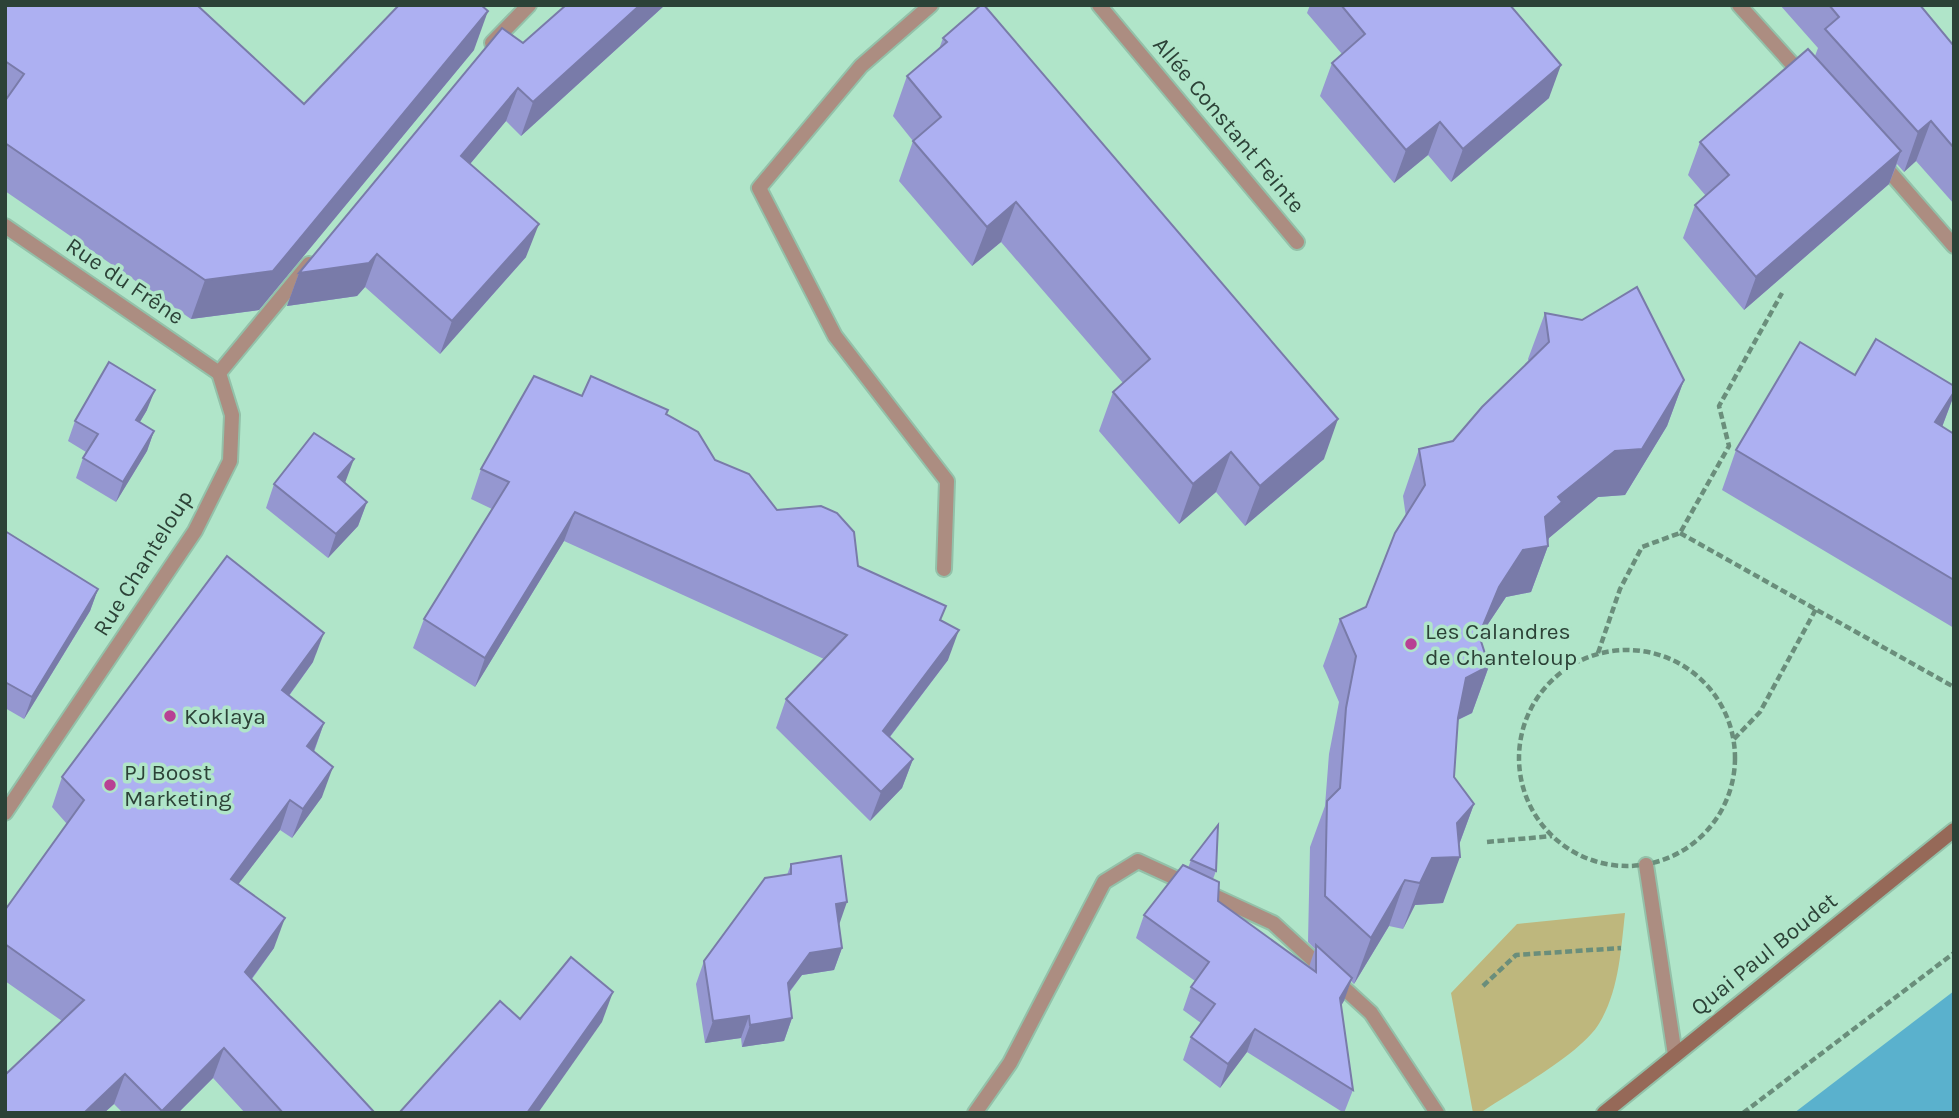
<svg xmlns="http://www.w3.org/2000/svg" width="1959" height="1118" font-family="Karla,sans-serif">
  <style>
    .green { fill: #beb77d }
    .water { fill: #5ab1cd }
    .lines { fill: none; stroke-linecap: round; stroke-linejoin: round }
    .lane-casing { stroke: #93c1a9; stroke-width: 18 }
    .street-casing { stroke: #93c1a9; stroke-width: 18 }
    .secondary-casing { stroke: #93c1a9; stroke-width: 18 }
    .path { stroke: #6a8e7b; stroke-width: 4.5; stroke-dasharray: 7 3.5; stroke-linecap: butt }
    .lane { stroke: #ac8d81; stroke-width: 14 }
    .street { stroke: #ac8d81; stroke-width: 14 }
    .secondary { stroke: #966958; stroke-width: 14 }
    .wall { fill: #9597d0 }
    .shaded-wall { fill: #797ba9 }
    .building { fill: #adb0f2; stroke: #797ba9; stroke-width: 2 }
    .poi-dot { fill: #b84094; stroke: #b0e5c9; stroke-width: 2.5 }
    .labels { text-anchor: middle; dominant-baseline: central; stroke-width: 7; stroke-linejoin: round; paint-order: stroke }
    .street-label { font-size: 23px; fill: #2c4237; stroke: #b0e5c9 }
    .poi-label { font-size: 23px; fill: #2c4237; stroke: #b0e5c9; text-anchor: start }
  </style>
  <rect width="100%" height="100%" fill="#b0e5c9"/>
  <!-- green -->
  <path class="green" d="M 1625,913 C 1621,949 1619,990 1600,1022 C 1583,1053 1511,1092 1480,1113 L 1473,1113 L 1451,993 L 1517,924 Z"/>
  <!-- water -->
  <path class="water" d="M 1954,991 L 1954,1113 L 1794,1113 Z"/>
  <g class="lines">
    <defs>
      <g id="lane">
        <path d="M 1739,5 L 1804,77"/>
        <path d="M 1881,162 L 1954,246"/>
        <path d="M 1646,865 L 1675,1055"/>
        <path d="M 975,1113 L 1010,1063 L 1104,882 L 1138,861 L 1273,923 L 1371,1013 L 1437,1113"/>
      </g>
      <g id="street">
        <path d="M 931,5 L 861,66 L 759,188 L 835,336 L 947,481 L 944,569"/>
        <path d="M 1099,5 L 1297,242"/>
        <path d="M 492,43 L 529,5"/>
        <path d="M 5,226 L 219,373"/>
        <path d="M 5,813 L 195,531 L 230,461 L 232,415 L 219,373 L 309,264"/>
      </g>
      <path id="secondary" d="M 1604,1113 L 1954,830"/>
    </defs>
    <!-- lane casing -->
    <use href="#lane" class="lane-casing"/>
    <!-- street casing -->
    <use href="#street" class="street-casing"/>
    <!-- secondary casing -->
    <use href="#secondary" class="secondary-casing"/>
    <!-- path -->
    <g class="path">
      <path d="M 1680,533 L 1954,687"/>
      <circle cx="1627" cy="758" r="108"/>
      <path d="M 1598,653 L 1620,589 L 1642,547 L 1680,533 L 1729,446 L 1719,406 L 1782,293"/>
      <path d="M 1734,739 L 1760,712 L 1816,609"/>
      <path d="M 1487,842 L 1552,836"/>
      <path d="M 1483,986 L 1516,955 L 1621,948"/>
      <path d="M 1743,1113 L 1954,953"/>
    </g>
    <!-- lane -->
    <use href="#lane" class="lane"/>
    <!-- street -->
    <use href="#street" class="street"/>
    <!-- secondary -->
    <use href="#secondary" class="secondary"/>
  </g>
  <!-- wall -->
  <g class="wall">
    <path d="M 5,5 L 304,104 L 474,50 L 259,310 L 191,319 L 5,191 Z"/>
    <path d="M 665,5 L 521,136 L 506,121 L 470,164 L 526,257 L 440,354 L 365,287 L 357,296 L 287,306 L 299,273 L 523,43 Z"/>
    <path d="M 1310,5 L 1510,5 L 1549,98 L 1451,182 L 1428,155 L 1394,183 L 1320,96 L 1332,63 L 1342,54 L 1307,13 Z"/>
    <path d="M 1780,5 L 1920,5 L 1954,46 L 1954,204 L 1916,161 L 1904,172 L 1897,164 L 1889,184 L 1744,310 L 1683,238 L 1695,205 L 1706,196 L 1688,175 L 1700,142 L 1815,56 L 1818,48 Z"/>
    <path d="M 943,38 L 1324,459 L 1245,526 L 1216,492 L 1179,524 L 1099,431 L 1113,392 L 1123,383 L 1001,242 L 972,266 L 899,181 L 913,141 L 893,116 L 907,76 L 939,49 Z"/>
    <path d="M 1545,313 L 1684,380 L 1667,426 L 1625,495 L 1598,497 L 1549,538 L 1548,546 L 1531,592 L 1506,597 L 1482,633 L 1480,638 L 1489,666 L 1472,713 L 1458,720 L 1454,777 L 1474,804 L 1459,845 L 1443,903 L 1415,905 L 1403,929 L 1389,926 L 1354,984 L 1351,981 L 1341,1005 L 1353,1090 L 1344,1113 L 1247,1052 L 1220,1088 L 1183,1060 L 1191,1037 L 1201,1023 L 1183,1010 L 1191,987 L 1195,981 L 1136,938 L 1144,915 L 1188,868 L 1191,860 L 1216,871 L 1213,879 L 1218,901 L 1309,967 L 1315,949 L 1308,942 L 1310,847 L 1325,806 L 1329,754 L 1339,702 L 1323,666 L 1340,619 L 1366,607 L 1406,517 L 1403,496 L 1419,449 L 1453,441 L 1529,362 L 1528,359 Z"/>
    <path d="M 1855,375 L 1954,386 L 1954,395 L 1942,427 L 1954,434 L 1954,628 L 1722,490 L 1736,450 Z"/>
    <path d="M 582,396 L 666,414 L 715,460 L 777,510 L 858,566 L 941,620 L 948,660 L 890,737 L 913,759 L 902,788 L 870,821 L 776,728 L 786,699 L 824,659 L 564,541 L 475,687 L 413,648 L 424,619 L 492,509 L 471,499 L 481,469 Z"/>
    <path d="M 147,410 L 140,422 L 154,431 L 147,451 L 116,502 L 76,478 L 83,458 L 86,452 L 68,441 L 75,421 Z"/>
    <path d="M 345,483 L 367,502 L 358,526 L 328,558 L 266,508 L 274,484 Z"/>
    <path d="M 5,531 L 98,589 L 90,611 L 24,719 L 5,708 Z"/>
    <path d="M 313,662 L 289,696 L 324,723 L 314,752 L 322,797 L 292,838 L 280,830 L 238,884 L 274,948 L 252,979 L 375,1113 L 245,1113 L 213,1078 L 178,1113 L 123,1113 L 114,1104 L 104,1113 L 5,1113 L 62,1021 L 5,981 L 5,910 L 67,824 L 52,807 L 62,777 Z"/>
    <path d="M 791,864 L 839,925 L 842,948 L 834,970 L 802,975 L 789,993 L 792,1018 L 784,1041 L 742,1047 L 741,1038 L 705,1043 L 696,984 L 704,961 L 787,875 Z"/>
  </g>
  <!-- shaded-wall -->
  <g class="shaded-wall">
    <path d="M 640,5 L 665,5 L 521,136 L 533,102 Z"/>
    <path d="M 488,11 L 474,50 L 259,310 L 191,319 L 205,280 Z"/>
    <path d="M 1561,65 L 1549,98 L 1451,182 L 1463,149 Z"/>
    <path d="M 518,88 L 506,121 L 449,189 L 461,156 Z"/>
    <path d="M 1931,121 L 1916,161 L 1904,172 L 1918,132 Z"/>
    <path d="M 1440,122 L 1428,155 L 1394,183 L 1406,150 Z"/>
    <path d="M 1901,151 L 1889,184 L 1744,310 L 1756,277 Z"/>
    <path d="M 1016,202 L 1001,242 L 972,266 L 987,227 Z"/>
    <path d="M 539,224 L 526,257 L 440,354 L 452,321 Z"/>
    <path d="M 377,254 L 365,287 L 357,296 L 287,306 L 299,273 Z"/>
    <path d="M 1684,380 L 1667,426 L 1625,495 L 1598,497 L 1549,538 L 1545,546 L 1548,546 L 1531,592 L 1506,597 L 1482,633 L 1462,681 L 1479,635 L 1499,587 L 1558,497 Z"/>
    <path d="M 155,390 L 147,410 L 129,440 L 136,420 Z"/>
    <path d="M 1954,392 L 1954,395 L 1942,427 L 1935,422 Z"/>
    <path d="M 1338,419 L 1324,459 L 1245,526 L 1260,486 Z"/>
    <path d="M 154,431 L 147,451 L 116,502 L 123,482 Z"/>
    <path d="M 1231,452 L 1216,492 L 1179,524 L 1193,484 Z"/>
    <path d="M 354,459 L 345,483 L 338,477 Z"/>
    <path d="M 367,502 L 358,526 L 328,558 L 336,534 Z"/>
    <path d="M 575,512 L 564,541 L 475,687 L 485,658 Z"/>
    <path d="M 98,589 L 90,611 L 24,719 L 32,697 Z"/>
    <path d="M 959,630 L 948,660 L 872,760 L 883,731 Z"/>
    <path d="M 324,633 L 313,662 L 271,720 L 282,690 Z"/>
    <path d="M 1489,666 L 1472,713 L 1449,724 L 1466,678 Z"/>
    <path d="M 324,723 L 313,753 L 307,746 Z"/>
    <path d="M 913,759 L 902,788 L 870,821 L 881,792 Z"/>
    <path d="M 333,767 L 322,797 L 292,838 L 303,809 Z"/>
    <path d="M 290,800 L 280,830 L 220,908 L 231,879 Z"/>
    <path d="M 1474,804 L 1457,850 L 1460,857 L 1443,903 L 1415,905 L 1403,929 L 1420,883 L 1432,858 L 1457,823 Z"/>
    <path d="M 1405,880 L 1389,926 L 1354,984 L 1371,938 Z"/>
    <path d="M 847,902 L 839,925 L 828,926 L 836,904 Z"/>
    <path d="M 285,918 L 274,948 L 235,1001 L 245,972 Z"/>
    <path d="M 842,948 L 834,970 L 802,975 L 779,1005 L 788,983 L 810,953 Z"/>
    <path d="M 1352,978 L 1344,1001 L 1332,1021 L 1340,998 Z"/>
    <path d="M 613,992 L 602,1022 L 538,1113 L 527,1113 Z"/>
    <path d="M 749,1016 L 741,1038 L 705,1043 L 713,1021 Z"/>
    <path d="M 792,1018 L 784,1041 L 742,1047 L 750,1025 Z"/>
    <path d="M 1255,1029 L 1247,1052 L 1220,1088 L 1228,1064 Z"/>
    <path d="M 224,1048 L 213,1078 L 178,1113 L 161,1113 L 162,1111 Z"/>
    <path d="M 125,1074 L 114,1104 L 104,1113 L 84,1113 Z"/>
  </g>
  <!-- building -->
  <g class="building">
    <path d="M 5,5 L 197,5 L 304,104 L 399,5 L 481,5 L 488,11 L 273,271 L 205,280 L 5,143 L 5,101 L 24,74 L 5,61 Z"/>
    <path d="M 566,5 L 640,5 L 533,102 L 518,88 L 461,156 L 539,224 L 452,321 L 377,254 L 369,263 L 299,273 L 502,28 L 523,43 Z"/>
    <path d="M 981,5 L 984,5 L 1338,419 L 1260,486 L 1231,452 L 1193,484 L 1113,392 L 1150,359 L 1016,202 L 987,227 L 913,141 L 941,117 L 907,76 L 947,42 L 943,38 Z"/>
    <path d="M 1341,5 L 1510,5 L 1561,65 L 1463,149 L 1440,122 L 1406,150 L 1332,63 L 1365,34 Z"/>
    <path d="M 1829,5 L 1920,5 L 1954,46 L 1954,148 L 1931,121 L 1918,132 L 1825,29 L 1839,17 Z"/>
    <path d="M 1808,49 L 1901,151 L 1756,277 L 1695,205 L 1729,175 L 1700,142 Z"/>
    <path d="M 1637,287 L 1684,380 L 1642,449 L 1615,451 L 1558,497 L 1562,502 L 1545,517 L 1548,546 L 1523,550 L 1499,587 L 1479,635 L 1489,666 L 1466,678 L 1458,718 L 1454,777 L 1474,804 L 1457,823 L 1460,857 L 1432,858 L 1420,883 L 1405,880 L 1371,938 L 1325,896 L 1327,801 L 1340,788 L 1346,708 L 1356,656 L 1340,619 L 1366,607 L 1395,533 L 1425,485 L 1419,449 L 1453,441 L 1482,407 L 1549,342 L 1545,313 L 1582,320 Z"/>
    <path d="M 1876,339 L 1954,386 L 1954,392 L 1935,422 L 1954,434 L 1954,580 L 1736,450 L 1800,342 L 1855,375 Z"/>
    <path d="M 109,362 L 155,390 L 136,420 L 154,431 L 123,482 L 83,458 L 98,434 L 75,421 Z"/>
    <path d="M 534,376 L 582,396 L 591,376 L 668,410 L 666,414 L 698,432 L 715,460 L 749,474 L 777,510 L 821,506 L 837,513 L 854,532 L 858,566 L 946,606 L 940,620 L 959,630 L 883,731 L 913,759 L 881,792 L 786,699 L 847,635 L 575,512 L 485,658 L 424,619 L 509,482 L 481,469 Z"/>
    <path d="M 314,433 L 354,459 L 338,477 L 367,502 L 336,534 L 274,484 Z"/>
    <path d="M 5,531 L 98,589 L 32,697 L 5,682 Z"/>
    <path d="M 227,556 L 324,633 L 282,690 L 324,723 L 307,746 L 333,767 L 303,809 L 290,800 L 231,879 L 285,918 L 245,972 L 375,1113 L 283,1113 L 224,1048 L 162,1111 L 125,1074 L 84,1113 L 5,1113 L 5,1075 L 84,1000 L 5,944 L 5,910 L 84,800 L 62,777 Z"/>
    <path d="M 1218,825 L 1216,871 L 1191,860 Z"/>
    <path d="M 841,856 L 847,902 L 836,904 L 842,948 L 810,953 L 788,983 L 792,1018 L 750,1025 L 749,1016 L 713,1021 L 704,961 L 765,878 L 791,874 L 791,864 Z"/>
    <path d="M 1183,865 L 1219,882 L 1218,901 L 1316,972 L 1316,945 L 1352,978 L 1340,998 L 1353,1090 L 1255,1029 L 1228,1064 L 1191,1037 L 1215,1004 L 1191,987 L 1209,962 L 1144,915 Z"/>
    <path d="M 571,957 L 613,992 L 527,1113 L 399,1113 L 500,1001 L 520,1019 Z"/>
  </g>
  <!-- markers -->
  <g class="poi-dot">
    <circle cx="1411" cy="644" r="7"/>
    <circle cx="170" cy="716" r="7"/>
    <circle cx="110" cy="785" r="7"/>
  </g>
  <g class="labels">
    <!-- street labels -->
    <g class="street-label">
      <text transform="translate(1229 125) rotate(50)">Allée Constant Feinte</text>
      <text transform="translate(125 281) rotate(34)">Rue du Frêne</text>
      <text transform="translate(143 563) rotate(-58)">Rue Chanteloup</text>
      <text transform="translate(1764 954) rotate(-39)">Quai Paul Boudet</text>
    </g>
    <!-- poi labels -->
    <g class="poi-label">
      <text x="1425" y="631">Les Calandres<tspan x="1425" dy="26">de Chanteloup</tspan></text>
      <text x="184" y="716">Koklaya</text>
      <text x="124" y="772">PJ Boost<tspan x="124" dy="26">Marketing</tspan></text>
    </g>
  </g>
  <!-- border -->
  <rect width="1959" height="1118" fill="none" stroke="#2c4237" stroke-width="14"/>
</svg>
